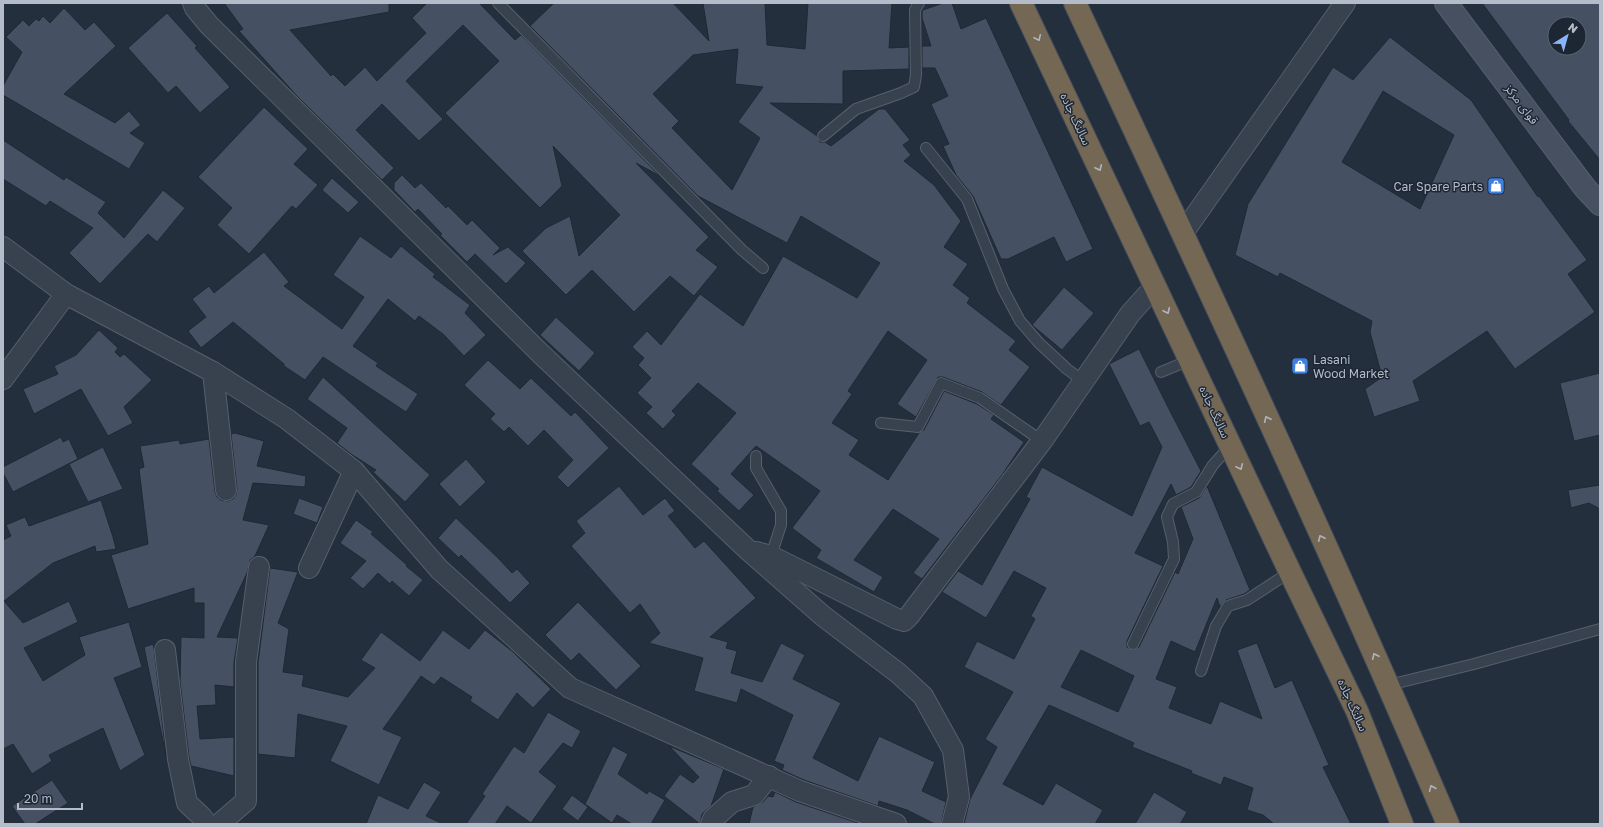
<svg xmlns="http://www.w3.org/2000/svg" width="1603" height="827" font-family="'Golos Text','Noto Sans Arabic',sans-serif">
  <style>
    .building { fill: #455162; stroke: #1f2835; fill-rule: evenodd }
    .lines { fill: none; stroke-linecap: round; stroke-linejoin: round }
    .lane-casing { stroke: #565f6c; stroke-width: 12 }
    .street-casing { stroke: #565f6c; stroke-width: 22 }
    .secondary-casing { stroke: #565f6c; stroke-width: 24 }
    .highway-casing { stroke: #434c59; stroke-width: 24 }
    .lane { stroke: #38414e; stroke-width: 10 }
    .street { stroke: #38414e; stroke-width: 20 }
    .secondary { stroke: #465061; stroke-width: 22 }
    .highway { stroke: #746855; stroke-width: 22 }
    .oneway { stroke: #aeb4bd }
    .labels { text-anchor: middle; dominant-baseline: central; stroke-width: 3; stroke-linejoin: round; paint-order: stroke }
    .street-label { font-size: 12px; fill: #b4bcc9; stroke: #1d2633 }
    .poi-label { font-size: 12px; fill: #b4bcc9; stroke: #1d2633; text-anchor: end }
  </style>
  <rect width="100%" height="100%" fill="#242f3e"/>
  <!-- building -->
  <g class="building">
    <path d="M 224,3 L 389,3 L 389,12 L 290,30 L 331,76 L 333,74 L 345,86 L 365,67 L 377,81 L 426,33 L 412,18 L 427,3 L 479,3 L 515,40 L 521,35 L 660,176 L 636,163 L 709,237 L 696,250 L 718,267 L 694,296 L 670,276 L 634,312 L 592,270 L 566,295 L 522,251 L 546,228 L 570,216 L 579,256 L 620,215 L 553,146 L 562,186 L 540,208 L 445,113 L 499,61 L 463,25 L 406,81 L 443,119 L 419,141 L 382,104 L 356,130 L 394,168 L 382,180 L 296,95 L 239,31 L 243,29 Z"/>
    <path d="M 554,3 L 673,3 L 709,41 L 703,3 L 765,3 L 767,45 L 805,49 L 808,3 L 892,3 L 889,48 L 909,47 L 909,69 L 843,71 L 843,104 L 770,103 L 817,136 L 820,142 L 825,142 L 831,146 L 879,109 L 885,109 L 910,140 L 903,145 L 911,155 L 904,161 L 934,185 L 961,221 L 944,247 L 968,264 L 953,285 L 970,298 L 967,303 L 1016,341 L 1009,350 L 1030,367 L 1001,405 L 982,392 L 943,377 L 938,377 L 916,417 L 897,404 L 927,360 L 888,331 L 848,391 L 852,394 L 832,423 L 859,440 L 849,455 L 888,480 L 919,433 L 924,430 L 944,391 L 977,404 L 994,415 L 991,419 L 1024,442 L 1002,475 L 922,579 L 913,573 L 939,539 L 893,509 L 854,560 L 883,577 L 874,592 L 816,558 L 821,550 L 792,528 L 820,491 L 756,446 L 731,474 L 754,495 L 739,511 L 717,491 L 719,489 L 691,464 L 736,413 L 698,383 L 672,411 L 676,415 L 663,429 L 646,413 L 652,407 L 637,393 L 651,378 L 638,365 L 644,358 L 632,347 L 647,331 L 661,345 L 700,294 L 743,326 L 783,256 L 857,298 L 880,263 L 801,216 L 787,243 L 698,196 L 530,26 ZM 738,49 L 735,84 L 763,87 L 738,122 L 760,138 L 732,190 L 672,128 L 679,121 L 653,94 L 693,55 Z"/>
    <path d="M 943,3 L 952,3 L 961,29 L 986,18 L 1093,249 L 1066,262 L 1054,237 L 1008,259 L 1001,259 L 973,196 L 956,175 L 943,146 L 949,144 L 931,104 L 948,96 L 935,68 L 922,68 L 922,46 L 931,46 L 922,18 L 922,12 L 923,10 Z"/>
    <path d="M 1482,3 L 1600,3 L 1600,160 L 1568,121 L 1569,120 ZM 1555,24 L 1579,24 L 1579,48 L 1555,48 Z"/>
    <path d="M 64,8 L 85,30 L 94,22 L 116,46 L 64,94 L 115,123 L 129,111 L 141,125 L 130,133 L 145,143 L 129,169 L 3,95 L 3,86 L 22,52 L 6,37 L 23,20 L 29,26 L 36,19 L 39,21 L 43,16 L 50,23 Z"/>
    <path d="M 167,13 L 197,46 L 195,48 L 230,87 L 200,113 L 176,86 L 168,93 L 128,48 Z"/>
    <path d="M 1390,37 L 1471,100 L 1538,197 L 1539,196 L 1587,260 L 1568,274 L 1595,312 L 1515,369 L 1487,331 L 1413,381 L 1420,401 L 1374,417 L 1365,389 L 1382,377 L 1370,332 L 1372,321 L 1280,273 L 1278,277 L 1235,255 L 1248,204 L 1333,67 L 1353,80 ZM 1383,91 L 1454,135 L 1420,209 L 1342,162 Z"/>
    <path d="M 264,107 L 308,149 L 294,164 L 318,185 L 296,209 L 292,206 L 249,254 L 217,225 L 232,208 L 198,177 Z"/>
    <path d="M 3,140 L 64,180 L 66,177 L 106,202 L 98,213 L 124,238 L 163,190 L 185,208 L 157,242 L 148,234 L 100,284 L 69,253 L 93,228 L 50,201 L 46,206 L 3,179 Z"/>
    <path d="M 402,175 L 415,188 L 421,183 L 446,208 L 448,206 L 467,225 L 472,220 L 500,248 L 493,255 L 508,247 L 526,263 L 506,284 L 475,254 L 467,262 L 440,235 L 442,234 L 418,209 L 415,212 L 394,190 L 394,183 Z"/>
    <path d="M 332,178 L 359,202 L 348,213 L 322,190 Z"/>
    <path d="M 360,236 L 391,258 L 401,246 L 435,274 L 433,277 L 470,305 L 465,313 L 486,335 L 464,356 L 443,334 L 419,316 L 415,321 L 388,299 L 353,346 L 378,363 L 376,366 L 418,394 L 406,412 L 323,357 L 305,380 L 284,366 L 284,364 L 233,322 L 201,348 L 188,331 L 206,317 L 192,299 L 209,286 L 214,293 L 264,252 L 289,282 L 284,286 L 342,329 L 364,297 L 333,275 Z"/>
    <path d="M 1064,287 L 1094,313 L 1062,350 L 1032,325 Z"/>
    <path d="M 556,317 L 595,353 L 579,371 L 540,335 Z"/>
    <path d="M 99,330 L 118,348 L 115,352 L 120,357 L 124,354 L 152,380 L 124,407 L 133,423 L 108,436 L 81,389 L 34,414 L 23,389 L 58,374 L 54,366 L 76,355 Z"/>
    <path d="M 1139,349 L 1170,411 L 1201,471 L 1191,487 L 1176,495 L 1171,484 L 1135,553 L 1163,566 L 1127,641 L 1127,647 L 1133,650 L 1139,647 L 1175,572 L 1178,574 L 1193,539 L 1181,507 L 1199,498 L 1207,486 L 1250,590 L 1244,594 L 1226,600 L 1220,607 L 1217,598 L 1195,652 L 1171,641 L 1156,679 L 1177,687 L 1169,708 L 1211,724 L 1220,701 L 1262,719 L 1237,650 L 1257,643 L 1275,688 L 1292,680 L 1329,765 L 1323,767 L 1351,824 L 1274,824 L 1263,815 L 1247,810 L 1253,788 L 1224,777 L 1221,785 L 1191,773 L 1192,771 L 1132,747 L 1134,743 L 1049,705 L 1003,784 L 1043,805 L 1056,783 L 1103,810 L 1095,824 L 964,824 L 970,799 L 997,747 L 985,739 L 1013,692 L 964,667 L 977,641 L 1014,659 L 1035,619 L 1031,616 L 1046,588 L 1014,571 L 986,618 L 942,592 L 958,571 L 982,585 L 1030,499 L 1026,497 L 1042,467 L 1132,516 L 1162,447 L 1149,422 L 1140,426 L 1109,364 ZM 1081,650 L 1134,676 L 1118,712 L 1061,687 Z"/>
    <path d="M 488,360 L 520,389 L 531,378 L 571,416 L 575,412 L 609,448 L 568,488 L 557,477 L 573,460 L 544,430 L 528,446 L 509,427 L 504,432 L 490,419 L 495,414 L 464,385 Z"/>
    <path d="M 1600,373 L 1600,435 L 1574,441 L 1560,383 Z"/>
    <path d="M 323,377 L 430,475 L 405,502 L 373,472 L 376,470 L 351,454 L 337,443 L 347,428 L 307,399 Z"/>
    <path d="M 235,433 L 264,441 L 257,466 L 306,476 L 305,487 L 253,483 L 243,520 L 269,525 L 255,556 L 250,560 L 247,573 L 217,637 L 238,638 L 234,662 L 234,687 L 215,685 L 216,705 L 197,706 L 200,739 L 234,737 L 234,776 L 191,766 L 189,757 L 180,682 L 181,637 L 204,638 L 204,603 L 194,603 L 194,588 L 128,609 L 111,555 L 148,544 L 139,469 L 144,467 L 140,446 L 179,440 L 180,444 L 209,439 L 215,492 L 217,497 L 221,500 L 228,501 L 233,499 L 236,495 L 237,489 L 231,434 Z"/>
    <path d="M 61,437 L 63,442 L 69,439 L 78,459 L 13,492 L 3,473 L 3,467 Z"/>
    <path d="M 103,447 L 123,489 L 88,502 L 69,464 Z"/>
    <path d="M 466,459 L 486,482 L 460,507 L 439,484 Z"/>
    <path d="M 1600,485 L 1600,509 L 1589,503 L 1571,508 L 1568,490 Z"/>
    <path d="M 619,486 L 643,515 L 665,498 L 675,511 L 668,516 L 695,548 L 704,541 L 756,598 L 710,637 L 728,642 L 726,648 L 737,651 L 731,673 L 762,682 L 781,643 L 805,655 L 793,679 L 841,703 L 813,758 L 858,781 L 879,736 L 935,762 L 922,791 L 946,802 L 941,824 L 935,824 L 907,810 L 879,801 L 878,806 L 804,780 L 782,770 L 784,765 L 774,761 L 793,715 L 741,689 L 737,703 L 694,691 L 703,658 L 649,643 L 660,633 L 640,604 L 630,613 L 571,546 L 585,533 L 576,521 Z"/>
    <path d="M 299,498 L 323,507 L 317,523 L 293,514 Z"/>
    <path d="M 101,500 L 113,537 L 116,549 L 96,552 L 95,546 L 53,563 L 4,601 L 23,623 L 69,601 L 78,622 L 24,648 L 43,681 L 85,655 L 79,637 L 129,622 L 142,667 L 114,678 L 145,755 L 120,771 L 103,728 L 49,755 L 52,761 L 32,774 L 13,744 L 3,749 L 3,540 L 11,536 L 6,525 L 25,517 L 29,526 Z"/>
    <path d="M 456,518 L 498,558 L 512,573 L 517,569 L 530,583 L 510,603 L 461,555 L 459,558 L 438,538 Z"/>
    <path d="M 356,520 L 373,532 L 371,534 L 407,565 L 406,566 L 423,580 L 409,596 L 392,581 L 390,584 L 378,573 L 363,589 L 350,578 L 366,561 L 340,543 Z"/>
    <path d="M 270,568 L 298,572 L 278,623 L 289,629 L 283,672 L 304,675 L 302,686 L 348,697 L 375,668 L 361,660 L 381,632 L 420,661 L 443,630 L 469,649 L 485,630 L 512,651 L 551,689 L 533,708 L 517,693 L 498,720 L 470,701 L 472,697 L 441,677 L 434,685 L 421,676 L 383,729 L 402,737 L 379,785 L 330,761 L 347,726 L 298,714 L 295,758 L 258,754 L 258,663 Z"/>
    <path d="M 578,602 L 641,666 L 616,690 L 579,653 L 571,661 L 545,635 Z"/>
    <path d="M 153,644 L 154,648 L 166,756 L 144,647 Z"/>
    <path d="M 548,712 L 581,731 L 572,748 L 563,743 L 539,772 L 557,786 L 531,823 L 507,806 L 495,824 L 466,824 L 485,796 L 482,794 L 514,746 L 524,753 Z"/>
    <path d="M 613,746 L 628,754 L 618,774 L 647,794 L 649,791 L 665,800 L 651,824 L 632,824 L 617,815 L 612,823 L 585,804 Z"/>
    <path d="M 669,746 L 724,769 L 711,806 L 702,814 L 700,824 L 664,796 L 680,774 L 693,783 L 699,777 Z"/>
    <path d="M 52,780 L 68,803 L 35,824 L 25,824 L 12,806 Z"/>
    <path d="M 424,782 L 441,792 L 426,816 L 443,824 L 366,824 L 378,795 L 408,809 Z"/>
    <path d="M 775,792 L 796,802 L 861,824 L 749,824 L 753,807 L 763,802 L 768,796 L 773,797 Z"/>
    <path d="M 1154,792 L 1187,812 L 1180,824 L 1135,824 Z"/>
    <path d="M 572,795 L 588,807 L 578,821 L 562,809 Z"/>
  </g>
  <g class="lines">
    <defs>
      <g id="lane">
        <path d="M 498,3 L 742,250 L 763,268"/>
        <path d="M 823,136 L 856,109 L 901,93 L 914,87 L 916,75 L 915,10 L 919,3"/>
        <path d="M 926,148 L 967,199 L 1003,289 L 1020,321 L 1039,343 L 1067,369 L 1083,381"/>
        <path d="M 1161,372 L 1190,360"/>
        <path d="M 881,423 L 918,427 L 941,383 L 980,398 L 1042,441"/>
        <path d="M 756,456 L 756,468 L 781,511 L 781,525 L 771,556"/>
        <path d="M 1133,644 L 1174,559 L 1173,542 L 1167,517 L 1173,504 L 1196,492 L 1213,465 L 1230,446"/>
        <path d="M 1201,671 L 1216,626 L 1228,606 L 1247,600 L 1290,572"/>
        <path d="M 1389,685 L 1474,664 L 1600,629"/>
      </g>
      <g id="street">
        <path d="M 193,3 L 195,8 L 209,25 L 541,354 L 748,550 L 823,616 L 898,673 L 923,696 L 953,750 L 959,797 L 952,824"/>
        <path d="M 1183,233 L 1345,3"/>
        <path d="M 3,247 L 66,294 L 213,372 L 287,419 L 354,471 L 439,569 L 570,688 L 800,791 L 896,824"/>
        <path d="M 213,372 L 226,490"/>
        <path d="M 3,379 L 66,294"/>
        <path d="M 756,552 L 771,556 L 897,619 L 904,621 L 909,616 L 1042,441 L 1130,314 L 1147,295 L 1158,291"/>
        <path d="M 309,568 L 354,471"/>
        <path d="M 165,650 L 178,759 L 187,803 L 201,816 L 207,824"/>
        <path d="M 219,824 L 246,801 L 246,662 L 259,567"/>
        <path d="M 711,824 L 713,819 L 732,802 L 754,795 L 769,776"/>
      </g>
      <path id="secondary" d="M 1446,3 L 1585,188 L 1600,204"/>
      <g id="highway">
        <path d="M 1021,3 L 1290,572 L 1357,711 L 1402,824"/>
        <path d="M 1075,3 C 1202,275 1330,547 1448,824"/>
      </g>
    </defs>
    <!-- lane casing -->
    <use href="#lane" class="lane-casing"/>
    <!-- street casing -->
    <use href="#street" class="street-casing"/>
    <!-- secondary casing -->
    <use href="#secondary" class="secondary-casing"/>
    <!-- highway casing -->
    <use href="#highway" class="highway-casing"/>
    <!-- lane -->
    <use href="#lane" class="lane"/>
    <!-- street -->
    <use href="#street" class="street"/>
    <!-- secondary -->
    <use href="#secondary" class="secondary"/>
    <!-- highway -->
    <use href="#highway" class="highway"/>
  </g>
  <!-- one-way arrows -->
  <defs><path id="oneway-chevron" d="M-2-3.5L2.5 0L-2 3.5" fill="none" stroke-width="1.6" stroke-linecap="round" stroke-linejoin="round"/></defs>
  <g class="oneway">
    <use href="#oneway-chevron" transform="translate(1038 38) rotate(65)"/>
    <use href="#oneway-chevron" transform="translate(1099 168) rotate(65)"/>
    <use href="#oneway-chevron" transform="translate(1167 311) rotate(65)"/>
    <use href="#oneway-chevron" transform="translate(1267 419) rotate(-115)"/>
    <use href="#oneway-chevron" transform="translate(1240 467) rotate(65)"/>
    <use href="#oneway-chevron" transform="translate(1321 538) rotate(-115)"/>
    <use href="#oneway-chevron" transform="translate(1375 656) rotate(-115)"/>
    <use href="#oneway-chevron" transform="translate(1432 788) rotate(-113)"/>
  </g>
  <!-- icons -->
  <defs>
    <symbol id="shop-square" viewBox="-11 -11 22 22"><rect x="-9" y="-9" width="18" height="18" rx="4" fill="#3f7fe0" stroke="#1d2633"/><path d="M-5-2.5h2.3a2.7 3.5 0 0 1 5.4 0H5L5.5 6h-11ZM-1.5-2.5h3a1.5 2.3 0 0 0-3 0Z" fill="#fff"/></symbol>
  </defs>
  <g fill-rule="evenodd">
    <use href="#shop-square" x="1486" y="176" width="20" height="20"/>
    <use href="#shop-square" x="1290" y="356" width="20" height="20"/>
  </g>
  <g class="labels">
    <!-- street labels -->
    <g class="street-label">
      <text transform="translate(1522 104) rotate(53)">قوای مرکز</text>
      <text transform="translate(1076 119) rotate(65)">سالنگ جاده</text>
      <text transform="translate(1215 412) rotate(65)">سالنگ جاده</text>
      <text transform="translate(1353 705) rotate(66)">سالنگ جاده</text>
    </g>
    <!-- poi labels -->
    <g class="poi-label">
      <text x="1483" y="186">Car Spare Parts</text>
      <text x="1313" y="359" text-anchor="start">Lasani<tspan x="1313" dy="14">Wood Market</tspan></text>
    </g>
  </g>
  <!-- border -->
  <rect width="1603" height="827" fill="none" stroke="#b4bcc9" stroke-width="8"/>
  <!-- north arrow -->
  <g transform="translate(1567 36) rotate(37)"><circle r="19" fill="#1d2633" stroke="#59626f"/>
  <path d="M0-3L7 15L0 10L-7 15Z" fill="#8ab4f8"/>
  <text y="-6" font-size="11" font-weight="bold" text-anchor="middle" fill="#b4bcc9">N</text>
  </g>
  <!-- scale -->
  <path d="M18 803v6h64v-6" fill="none" stroke="#b4bcc9" stroke-width="2"/>
  <text x="24" y="803" font-size="12" fill="#b4bcc9" stroke="#1d2633" stroke-width="3" paint-order="stroke">20 m</text>
</svg>
